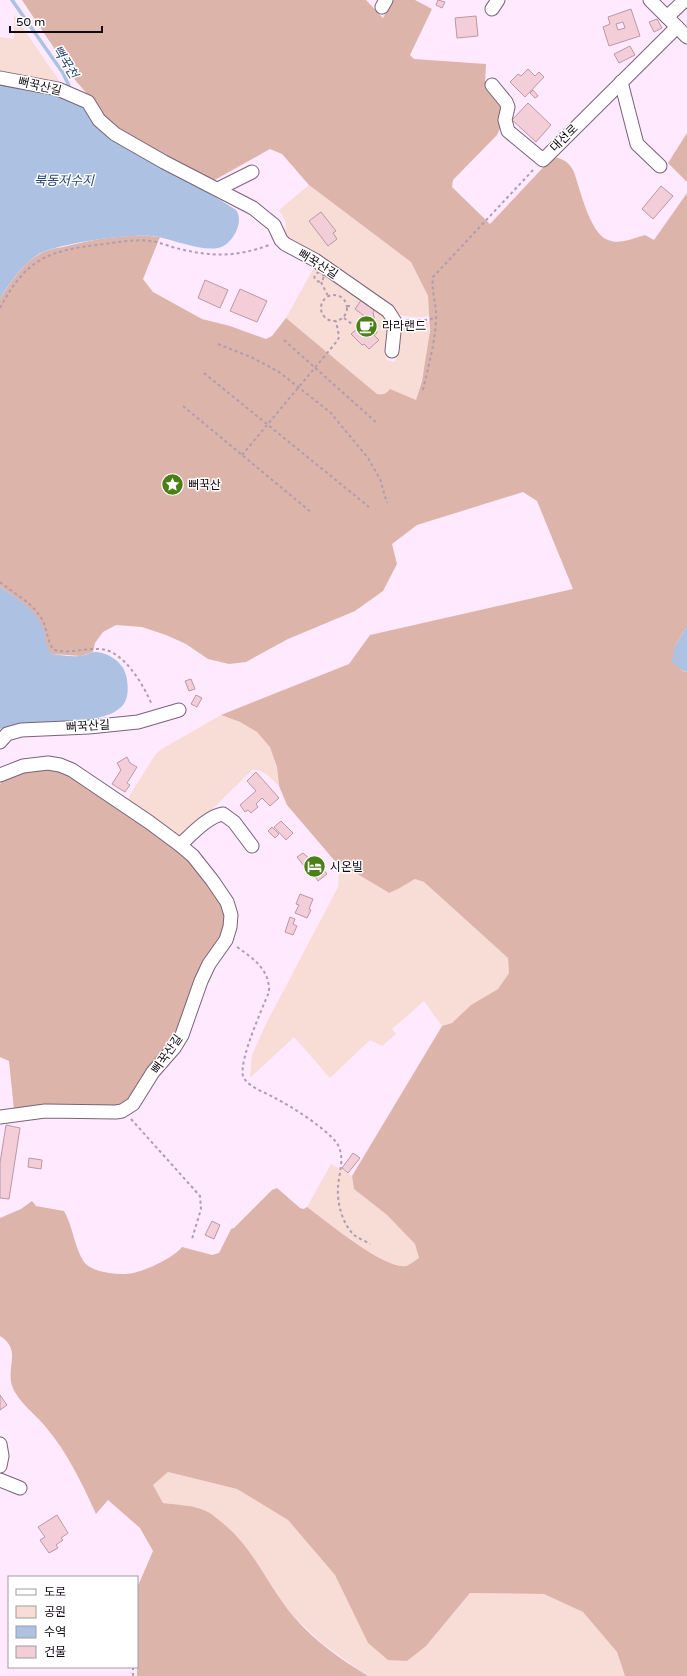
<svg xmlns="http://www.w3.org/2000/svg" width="687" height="1676" font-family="'Varela Round','Noto Sans KR',sans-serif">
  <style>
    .green { fill: #f8dcd6 }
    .forest { fill: #ddb4aa }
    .water { fill: #adc2e2 }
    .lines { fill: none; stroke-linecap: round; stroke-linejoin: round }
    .stream { stroke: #adc2e2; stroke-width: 3.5 }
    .building { fill: #f3cdd8; stroke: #bc98a2; fill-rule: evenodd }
    .minor-casing { stroke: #786279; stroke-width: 15 }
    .path { stroke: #ae9daf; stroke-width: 2; stroke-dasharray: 3 3; stroke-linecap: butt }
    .minor { stroke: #fff; stroke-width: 13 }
    .labels { text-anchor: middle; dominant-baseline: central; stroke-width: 3; stroke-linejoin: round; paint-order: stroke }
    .street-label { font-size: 12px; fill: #110912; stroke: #fff }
    .poi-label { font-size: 12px; fill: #110912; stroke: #fff; text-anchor: start }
    .water-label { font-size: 13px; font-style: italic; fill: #2b4974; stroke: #fff }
  </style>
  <rect width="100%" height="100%" fill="#fee9ff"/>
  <!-- green -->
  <g class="green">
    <path d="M 14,15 L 60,82 L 61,86 L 0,73 L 0,37 L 14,39 Z"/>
    <path d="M 309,185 L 411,262 L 428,296 L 429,316 C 417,318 407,318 396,313 L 285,240 L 286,222 L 279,210 Z"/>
    <path d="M 316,264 L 383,312 L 391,328 L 386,360 L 395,362 L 400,328 L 404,324 L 429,322 C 431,347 423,376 416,400 L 390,390 C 386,394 383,395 377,394 L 286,318 Z"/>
    <path d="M 221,715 C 239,722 260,729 270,747 C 277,758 277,773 279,786 C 271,779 263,768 252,770 L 187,834 L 178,836 L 131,804 L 128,800 L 130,795 L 155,755 L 160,750 Z"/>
    <path d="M 334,860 L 388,893 L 398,889 L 415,879 L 424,882 L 508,958 L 509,973 L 498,989 L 471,1005 L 452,1023 L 442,1026 L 424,1001 L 392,1029 L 396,1034 L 382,1046 L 370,1040 L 330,1078 L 294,1037 L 250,1078 L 252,1055 L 266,1024 L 338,887 L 339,872 Z"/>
    <path d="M 331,1164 L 352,1176 L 354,1189 L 387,1215 L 415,1244 L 419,1258 C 415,1260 410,1265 406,1266 C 386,1270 325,1220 307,1207 Z"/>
    <path d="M 168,1472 L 237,1489 L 288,1520 L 335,1575 L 368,1643 L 426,1646 L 470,1593 L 544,1594 L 583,1612 L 617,1652 L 625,1676 L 368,1676 L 323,1644 L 295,1618 L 209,1512 L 191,1507 L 163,1503 L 153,1485 Z"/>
  </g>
  <!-- forest -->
  <g class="forest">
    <path d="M 22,0 L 366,0 L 383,18 L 392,0 L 415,0 L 432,9 L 410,55 L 414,59 L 486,64 L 485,83 L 500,100 L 503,107 L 500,128 L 497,135 L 453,180 L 452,187 L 490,224 L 553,157 C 564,159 569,162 574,172 C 580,189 590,234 608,240 C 619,245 634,238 645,235 L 654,240 L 687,193 L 687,626 L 675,646 L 682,671 L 687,672 L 687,1676 L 625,1676 L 617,1652 L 583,1612 L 544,1594 L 470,1593 L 426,1646 L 407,1661 L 388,1660 L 368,1643 L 335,1575 L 288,1520 L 237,1489 L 168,1472 L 153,1485 L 163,1503 C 178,1505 195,1505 208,1512 C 212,1514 216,1518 220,1521 C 254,1547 267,1586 294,1617 C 314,1641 342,1660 368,1676 L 137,1676 L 137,1588 L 153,1551 L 140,1528 L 108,1500 L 96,1514 C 82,1483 67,1452 45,1426 C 35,1414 18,1402 12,1386 C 6,1366 22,1350 0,1336 L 0,1218 L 21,1209 L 32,1201 L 36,1206 L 64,1211 C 73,1226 74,1247 84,1262 C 92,1273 121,1276 133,1273 C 147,1270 173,1258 182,1247 L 212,1255 L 219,1253 L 231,1229 L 234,1228 L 272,1190 L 277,1188 L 300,1208 L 304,1209 L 307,1207 C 325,1220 385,1270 406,1266 C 410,1265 415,1260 419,1258 L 415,1244 L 387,1215 L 354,1189 L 352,1176 L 442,1026 L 452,1023 L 471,1005 L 498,989 L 509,973 L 508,958 L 424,882 L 415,879 L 398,889 L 389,893 L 334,860 L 287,805 L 279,786 L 277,767 L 270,747 L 257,732 L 240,722 L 221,715 L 349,664 L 370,635 L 573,589 L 537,501 L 523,492 L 417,525 L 392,544 L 397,564 L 383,591 L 355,611 L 288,639 L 246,662 L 229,664 L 208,659 L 186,644 L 166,635 L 142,627 L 116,625 L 103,632 L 95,643 L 93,652 L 81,656 L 52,654 L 47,649 L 45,641 L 23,603 L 0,587 L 0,299 C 11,282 22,264 40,254 C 46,250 56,248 63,247 C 94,239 128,233 160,237 L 143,279 L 153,292 L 202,319 L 230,326 L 266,339 L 272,336 L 286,318 L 377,394 C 383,395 386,394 390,389 L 416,400 L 422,381 L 430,331 L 428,296 L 411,262 L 309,185 L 282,154 L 270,149 L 213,181 L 109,124 L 95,103 L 76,81 Z"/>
    <path d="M 687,133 L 687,182 L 668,163 Z"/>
    <path d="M 51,768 L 70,775 L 166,841 L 192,862 L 221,903 L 225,915 L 222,937 L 179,1031 L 124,1106 L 14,1110 L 9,1061 L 0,1057 L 0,784 C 12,770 34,770 51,768 Z"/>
  </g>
  <!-- water -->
  <g class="water">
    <path d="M 0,83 L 68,96 L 176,172 L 236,210 C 245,222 232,245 218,248 C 201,251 176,241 159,237 C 137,232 58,243 39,254 C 22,265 11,281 0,299 Z"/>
    <path d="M 0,587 C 16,598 36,609 43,628 C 46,638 45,646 52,654 C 61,655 71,657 79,656 C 84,656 89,653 94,652 C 108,652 123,662 126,675 C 128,684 129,694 125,702 C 110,730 28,718 0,729 Z"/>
    <path d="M 687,626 L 687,672 L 683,671 L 672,662 L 675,646 Z"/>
  </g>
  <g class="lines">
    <!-- stream -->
    <path class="stream" d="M 12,0 L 63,73 L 69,86 L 70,91"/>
  </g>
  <!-- building -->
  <g class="building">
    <path d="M 438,0 L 445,2 L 442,8 L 436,5 Z"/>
    <path d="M 631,9 L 640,36 L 609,46 L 603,27 L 610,24 L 608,17 ZM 623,22 L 625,28 L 618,30 L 616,24 Z"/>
    <path d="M 476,16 L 478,36 L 457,38 L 455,18 Z"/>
    <path d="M 657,19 L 662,28 L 654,32 L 649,22 Z"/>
    <path d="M 630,46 L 635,55 L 619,63 L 614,54 Z"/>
    <path d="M 528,69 L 535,76 L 539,72 L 544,77 L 525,97 L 510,82 L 518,74 L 521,76 Z"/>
    <path d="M 533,90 L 538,96 L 535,98 L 530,93 Z"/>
    <path d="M 528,103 L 551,125 L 536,142 L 512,120 Z"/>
    <path d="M 661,186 L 673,196 L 653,219 L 642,209 Z"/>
    <path d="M 321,212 L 336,231 L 333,233 L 337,239 L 328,246 L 309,221 Z"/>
    <path d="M 205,280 L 228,290 L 220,308 L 198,298 Z"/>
    <path d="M 240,289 L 267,301 L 257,322 L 230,311 Z"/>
    <path d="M 362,299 L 375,309 L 373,312 L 377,333 L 374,335 L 379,340 L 369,349 L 364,344 L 362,345 L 351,334 L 364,323 L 363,315 L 355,309 Z"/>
    <path d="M 191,679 L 195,689 L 189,691 L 185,681 Z"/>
    <path d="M 196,695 L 202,698 L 197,707 L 191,704 Z"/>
    <path d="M 127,757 L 130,763 L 137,767 L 127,783 L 130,785 L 125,792 L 112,784 L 121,770 L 117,763 Z"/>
    <path d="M 256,772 L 279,798 L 270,806 L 262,798 L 256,804 L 258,807 L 251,813 L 248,810 L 245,812 L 240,805 L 256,791 L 247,781 Z"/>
    <path d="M 281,821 L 293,833 L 286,840 L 274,827 Z"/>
    <path d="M 272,827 L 279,834 L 275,838 L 268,831 Z"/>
    <path d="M 303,853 L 310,859 L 313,857 L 327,874 L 318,881 L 314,875 L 312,876 L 307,869 L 310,867 L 307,863 L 304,866 L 297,857 Z"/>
    <path d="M 300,894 L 313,899 L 309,909 L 311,910 L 307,918 L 295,913 L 299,905 L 296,904 Z"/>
    <path d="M 290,917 L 295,919 L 293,924 L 297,926 L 293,935 L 285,932 Z"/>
    <path d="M 6,1125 L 20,1128 L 9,1199 L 0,1198 L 0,1163 Z"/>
    <path d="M 353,1153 L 360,1158 L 348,1173 L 342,1168 Z"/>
    <path d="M 29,1158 L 42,1160 L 41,1169 L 28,1167 Z"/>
    <path d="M 212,1221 L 220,1225 L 214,1239 L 205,1235 Z"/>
    <path d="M 0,1395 L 7,1405 L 0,1410 Z"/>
    <path d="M 57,1515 L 68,1533 L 61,1538 L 63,1540 L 56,1545 L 58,1548 L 49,1553 L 40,1540 L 45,1537 L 38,1527 Z"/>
  </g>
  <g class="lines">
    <defs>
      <g id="minor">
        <path d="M 650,0 L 687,37"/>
        <path d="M 382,7 L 386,0"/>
        <path d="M 492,9 L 498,0"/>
        <path d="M 667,17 L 685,0"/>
        <path d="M 0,78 L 58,89 L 88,102 L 99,120 L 115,134 L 164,162 L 253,208 L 274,225 L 281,240 L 285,244 L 315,260 L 388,311 L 395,322 L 392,351"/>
        <path d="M 621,82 L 637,144 L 660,166"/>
        <path d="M 492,85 L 506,102 L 508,107 L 505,120 L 508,131 L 543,160 L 677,27"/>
        <path d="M 218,189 L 252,172"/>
        <path d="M 0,742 L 7,734 L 21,730 L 89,727 L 138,722 L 179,710"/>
        <path d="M 0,775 L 23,766 L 48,763 L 60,765 L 72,770 L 149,822 L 180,845 L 193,856 L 212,880 L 227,902 L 231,915 L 230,927 L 226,940 L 209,964 L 201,981 L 182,1035 L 174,1048 L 153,1072 L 133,1104 L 122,1111 L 116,1112 L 45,1111 L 0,1117"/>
        <path d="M 180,845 C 191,835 208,816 223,814 L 234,822 L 252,846"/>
        <path d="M 0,1444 L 2,1456 L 0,1466"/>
        <path d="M 0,1480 L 20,1488"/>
      </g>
    </defs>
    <!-- minor casing -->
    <use href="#minor" class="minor-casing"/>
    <!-- path -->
    <g class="path">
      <circle cx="319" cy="277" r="4.5"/>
      <path d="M 321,282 L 328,296"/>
      <circle cx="334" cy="308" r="13"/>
      <path d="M 347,306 L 352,306"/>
      <path d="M 0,308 C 27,257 50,250 105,244 C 119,242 136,239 151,241 C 160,242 170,247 180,249 C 213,257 237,257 269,245"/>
      <path d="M 344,318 L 352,324"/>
      <path d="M 406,320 L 425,320 L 436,318"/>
      <path d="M 284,340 L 378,424"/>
      <path d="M 218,344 L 253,358 L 279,372 L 330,412 L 368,458 L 380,479 L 387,503"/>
      <path d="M 204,373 L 369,507"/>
      <path d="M 423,390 C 428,367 435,344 436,320 C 437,305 431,291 433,277 L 534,169"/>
      <path d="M 183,406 L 312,513"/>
      <path d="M 242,455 L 338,340 L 339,336 L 336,321"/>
      <path d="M 0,582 C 13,593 30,601 40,616 C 48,627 46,641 54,650 C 70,654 84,648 100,649 C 124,650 144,686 152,705"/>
      <path d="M 237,947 C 254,959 270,970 269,992 C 262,1009 239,1060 243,1076 C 244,1079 246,1081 248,1083 C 255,1089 266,1093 275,1098 C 291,1106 325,1128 336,1142 C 346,1156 339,1172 338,1187 C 337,1203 342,1223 354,1235 C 358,1238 365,1241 370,1244"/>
      <path d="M 131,1119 L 200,1196 L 201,1209 L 192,1239"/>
      <path d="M 133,1676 L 133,1667"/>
    </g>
    <!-- minor -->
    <use href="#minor" class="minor"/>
  </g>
  <!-- icons -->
  <defs>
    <symbol id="cafe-disc" viewBox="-11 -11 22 22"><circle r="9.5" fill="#4a8017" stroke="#fff"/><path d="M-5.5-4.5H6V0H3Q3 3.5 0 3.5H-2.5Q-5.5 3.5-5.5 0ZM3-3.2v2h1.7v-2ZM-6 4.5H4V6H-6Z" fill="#fff"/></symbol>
    <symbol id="sight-disc" viewBox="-11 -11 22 22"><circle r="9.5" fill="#4a8017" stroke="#fff"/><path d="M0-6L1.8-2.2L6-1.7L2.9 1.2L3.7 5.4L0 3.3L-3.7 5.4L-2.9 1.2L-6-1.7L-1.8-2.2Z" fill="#fff"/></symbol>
    <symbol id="hotel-disc" viewBox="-11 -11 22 22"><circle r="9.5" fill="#4a8017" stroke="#fff"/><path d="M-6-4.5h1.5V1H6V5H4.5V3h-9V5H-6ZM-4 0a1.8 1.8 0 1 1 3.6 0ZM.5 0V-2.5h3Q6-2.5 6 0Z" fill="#fff"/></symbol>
  </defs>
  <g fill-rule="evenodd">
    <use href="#cafe-disc" x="354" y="314" width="25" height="25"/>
    <use href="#sight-disc" x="160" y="472" width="25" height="25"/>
    <use href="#hotel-disc" x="302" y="854" width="25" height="25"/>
  </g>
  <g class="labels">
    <!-- street labels -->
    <g class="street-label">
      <text transform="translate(40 86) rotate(13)">뻐꾹산길</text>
      <text transform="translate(564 138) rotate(-45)">대선로</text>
      <text transform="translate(318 264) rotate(32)">뻐꾹산길</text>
      <text transform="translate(88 726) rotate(-4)">뻐꾹산길</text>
      <text transform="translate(167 1054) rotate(-55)">뻐꾹산길</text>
    </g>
    <!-- poi labels -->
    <g class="poi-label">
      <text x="382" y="326">라라랜드</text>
      <text x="188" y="485">뻐꾹산</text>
      <text x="330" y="867">시온빌</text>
    </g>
    <!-- water labels -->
    <g class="water-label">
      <text transform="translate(65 62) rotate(58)">뻑꾹천</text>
      <text x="64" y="181">북동저수지</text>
    </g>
  </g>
  <!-- legend -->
  <rect x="8" y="1576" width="130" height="92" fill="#ffffff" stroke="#a09da0"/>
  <rect x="16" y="1589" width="20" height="6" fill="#ffffff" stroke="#a09da0"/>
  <text x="44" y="1596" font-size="12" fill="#110912">도로</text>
  <rect x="16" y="1606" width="20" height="12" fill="#f8dcd6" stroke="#a09da0"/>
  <text x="44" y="1616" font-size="12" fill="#110912">공원</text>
  <rect x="16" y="1626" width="20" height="12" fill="#adc2e2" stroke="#a09da0"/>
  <text x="44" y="1636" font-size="12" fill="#110912">수역</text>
  <rect x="16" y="1646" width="20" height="12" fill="#f3cdd8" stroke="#a09da0"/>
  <text x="44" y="1656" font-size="12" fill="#110912">건물</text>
  <!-- scale -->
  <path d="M10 26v6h92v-6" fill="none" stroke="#110912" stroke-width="2"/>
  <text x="16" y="26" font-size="12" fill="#110912" stroke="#ffffff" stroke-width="3" paint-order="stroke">50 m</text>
</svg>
